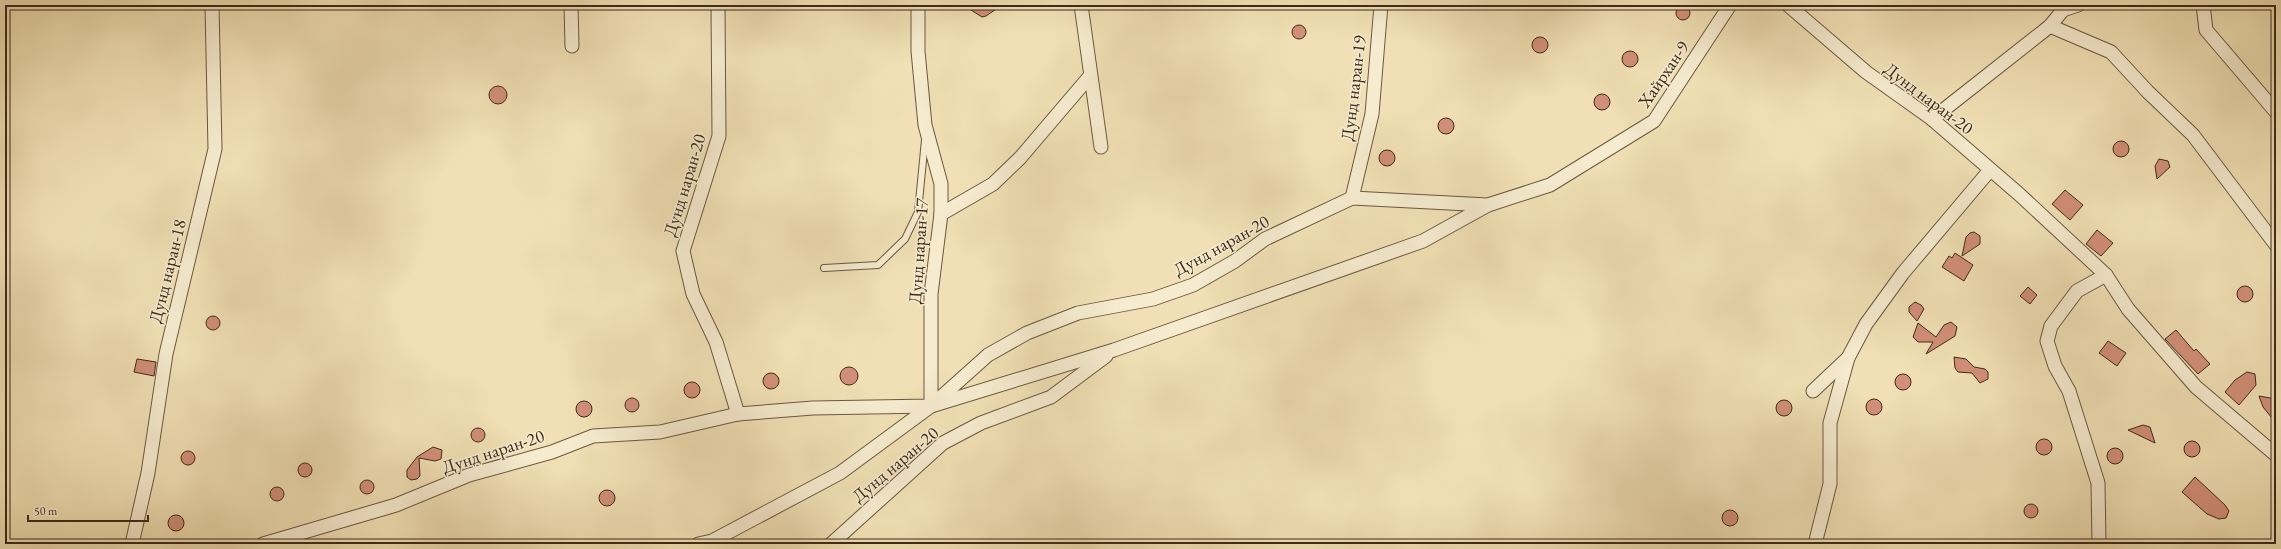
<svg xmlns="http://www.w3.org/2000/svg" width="2281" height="549" font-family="'EB Garamond',serif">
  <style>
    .building { fill: #d28f79; stroke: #3d2a19 }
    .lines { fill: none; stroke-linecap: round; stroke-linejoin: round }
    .lane-casing { stroke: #6a5840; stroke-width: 8 }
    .street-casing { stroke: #6a5840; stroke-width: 15 }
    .lane { stroke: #f6ebcf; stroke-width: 6 }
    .street { stroke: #f6ebcf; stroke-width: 13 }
    .labels { text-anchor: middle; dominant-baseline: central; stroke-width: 3; stroke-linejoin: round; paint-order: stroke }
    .street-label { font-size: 18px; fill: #3d2a19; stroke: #f6ebcf }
  </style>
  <rect width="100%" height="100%" fill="#f1e0b5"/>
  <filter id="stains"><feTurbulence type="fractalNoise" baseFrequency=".005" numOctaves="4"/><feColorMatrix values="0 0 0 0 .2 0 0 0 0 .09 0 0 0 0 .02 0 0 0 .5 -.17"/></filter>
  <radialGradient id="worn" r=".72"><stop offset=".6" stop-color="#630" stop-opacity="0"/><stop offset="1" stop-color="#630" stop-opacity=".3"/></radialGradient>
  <!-- building -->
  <g class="building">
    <path d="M 963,5 L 1002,5 L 986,16 L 982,17 Z"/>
    <circle cx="1683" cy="13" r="7"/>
    <circle cx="1299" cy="32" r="7"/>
    <circle cx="1540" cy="45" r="8"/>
    <circle cx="1630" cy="59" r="8"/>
    <circle cx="498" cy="95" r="9"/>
    <circle cx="1602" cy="102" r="8"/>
    <circle cx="1446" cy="126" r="8"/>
    <circle cx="2121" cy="149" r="8"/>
    <circle cx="1387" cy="158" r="8"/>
    <path d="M 2159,159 L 2168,161 L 2170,167 L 2157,179 L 2155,166 Z"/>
    <path d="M 2065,190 L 2083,205 L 2070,220 L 2052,204 Z"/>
    <path d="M 2097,230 L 2113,243 L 2101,256 L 2086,244 Z"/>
    <path d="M 1974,232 L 1980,236 L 1980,244 L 1962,256 L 1966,237 L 1970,233 Z"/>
    <path d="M 1955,253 L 1973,265 L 1964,281 L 1942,267 L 1949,256 L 1952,258 Z"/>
    <circle cx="2245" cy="294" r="8"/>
    <path d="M 2028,287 L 2037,295 L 2030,304 L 2020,296 Z"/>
    <path d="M 1915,302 L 1921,305 L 1924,309 L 1917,321 L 1909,312 L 1909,307 Z"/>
    <circle cx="213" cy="323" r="7"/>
    <path d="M 1951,322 L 1957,327 L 1955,336 L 1926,354 L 1933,342 L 1918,342 L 1913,337 L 1918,323 L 1936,337 L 1944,325 Z"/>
    <path d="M 2176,330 L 2194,351 L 2196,349 L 2210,364 L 2198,374 L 2165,339 Z"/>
    <path d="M 2108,341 L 2126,353 L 2117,366 L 2099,353 Z"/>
    <path d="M 1954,357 L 1966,359 L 1974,367 L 1985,369 L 1988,372 L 1988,379 L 1980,383 L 1972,373 L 1958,372 L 1955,368 Z"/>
    <path d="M 137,359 L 156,362 L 154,376 L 134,372 Z"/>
    <circle cx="849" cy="376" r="9"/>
    <path d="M 2247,372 L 2255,374 L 2256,385 L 2239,405 L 2225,392 L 2235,380 Z"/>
    <circle cx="771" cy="381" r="8"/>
    <circle cx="1903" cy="382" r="8"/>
    <circle cx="692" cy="390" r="8"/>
    <path d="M 2259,396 L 2276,399 L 2276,423 L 2263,407 Z"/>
    <circle cx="632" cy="405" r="7"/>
    <circle cx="1874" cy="407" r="8"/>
    <circle cx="1784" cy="408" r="8"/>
    <circle cx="584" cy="409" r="8"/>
    <path d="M 2143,425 L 2150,427 L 2155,443 L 2128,430 Z"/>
    <circle cx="478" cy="435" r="7"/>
    <circle cx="2044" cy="447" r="8"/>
    <circle cx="2192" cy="449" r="8"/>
    <path d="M 433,447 L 442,450 L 441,459 L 435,461 L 419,458 L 420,476 L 417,479 L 411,480 L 407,477 L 407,470 L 417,457 Z"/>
    <circle cx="2115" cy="456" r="8"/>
    <circle cx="188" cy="458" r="7"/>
    <circle cx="305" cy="470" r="7"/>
    <path d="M 2195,477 L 2225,505 L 2229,511 L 2226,518 L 2219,519 L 2207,514 L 2182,492 Z"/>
    <circle cx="367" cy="487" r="7"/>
    <circle cx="277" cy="494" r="7"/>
    <circle cx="607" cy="498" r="8"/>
    <circle cx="2031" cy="511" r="7"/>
    <circle cx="1730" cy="518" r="8"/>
    <circle cx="176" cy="523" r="8"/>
  </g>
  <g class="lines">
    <defs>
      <path id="lane" d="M 824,268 L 878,265 L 905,239 L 918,212 L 925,140"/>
      <g id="street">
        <path d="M 571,5 L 572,46"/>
        <path d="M 718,5 L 719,136 L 683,251 L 693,294 L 716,342 L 738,414"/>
        <path d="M 918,5 L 918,51 L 925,125 L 941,184 L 941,214 L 931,294 L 931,406"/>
        <path d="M 1081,5 L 1101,147"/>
        <path d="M 1788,5 L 1866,72 L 1932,119 L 2020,195 L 2106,275 L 2128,309 L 2196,387 L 2276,455"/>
        <path d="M 2203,5 L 2206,30 L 2276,112"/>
        <path d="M 2050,26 L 2111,52 L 2148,92 L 2193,135 L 2276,245"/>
        <path d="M 1932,119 L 2050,26 L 2063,10 L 2078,5"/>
        <path d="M 1352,198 L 1372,114 L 1381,5"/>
        <path d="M 941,214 L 993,184 L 1020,158 L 1090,76"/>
        <path d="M 1813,391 L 1848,358"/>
        <path d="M 132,544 L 148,473 L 166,354 L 215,149 L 212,5"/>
        <path d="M 263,544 L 396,505 L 469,475 L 552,452 L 593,436 L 660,432 L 738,414 L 813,408 L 931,406 L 1114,350 L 1423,241 L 1488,205"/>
        <path d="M 698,544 L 712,541 L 840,473 L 931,406 L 988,355 L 1027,333 L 1078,313 L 1153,299 L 1193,285 L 1235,261 L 1265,239 L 1352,198 L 1488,205 L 1550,185 L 1654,121 L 1730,5"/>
        <path d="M 831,544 L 943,443 L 981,423 L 1051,397 L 1106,356"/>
        <path d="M 1815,544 L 1830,484 L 1830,423 L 1848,358 L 1866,324 L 1903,273 L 1990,170"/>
        <path d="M 2099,544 L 2098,483 L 2069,391 L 2055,366 L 2047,341 L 2051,326 L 2077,291 L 2106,275"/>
      </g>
    </defs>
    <!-- lane casing -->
    <use href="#lane" class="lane-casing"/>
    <!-- street casing -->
    <use href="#street" class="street-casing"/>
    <!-- lane -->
    <use href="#lane" class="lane"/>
    <!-- street -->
    <use href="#street" class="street"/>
  </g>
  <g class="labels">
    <!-- street labels -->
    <g class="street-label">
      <text transform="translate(1663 74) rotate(-56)">Хайрхан-9</text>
      <text transform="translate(1353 88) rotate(-83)">Дунд наран-19</text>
      <text transform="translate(1929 98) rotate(37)">Дунд наран-20</text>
      <text transform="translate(684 185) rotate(-73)">Дунд наран-20</text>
      <text transform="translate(1221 245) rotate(-29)">Дунд наран-20</text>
      <text transform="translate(918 251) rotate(-86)">Дунд наран-17</text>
      <text transform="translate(167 271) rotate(-76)">Дунд наран-18</text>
      <text transform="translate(493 451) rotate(-18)">Дунд наран-20</text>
      <text transform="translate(895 464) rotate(-40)">Дунд наран-20</text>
    </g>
  </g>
  <!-- margin -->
  <rect width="2281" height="549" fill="none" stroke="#f1e0b5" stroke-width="20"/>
  <rect x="6" y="6" width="2269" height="537" fill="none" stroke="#3d2a19" stroke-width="2"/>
  <rect x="10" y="10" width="2261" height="529" fill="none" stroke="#3d2a19"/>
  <!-- scale -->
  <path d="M28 515v6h120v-6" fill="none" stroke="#3d2a19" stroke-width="2"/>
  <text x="34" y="515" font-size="12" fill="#3d2a19" stroke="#f6ebcf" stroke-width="3" paint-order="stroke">50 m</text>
  <rect width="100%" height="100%" filter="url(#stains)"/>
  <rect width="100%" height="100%" fill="url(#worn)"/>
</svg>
